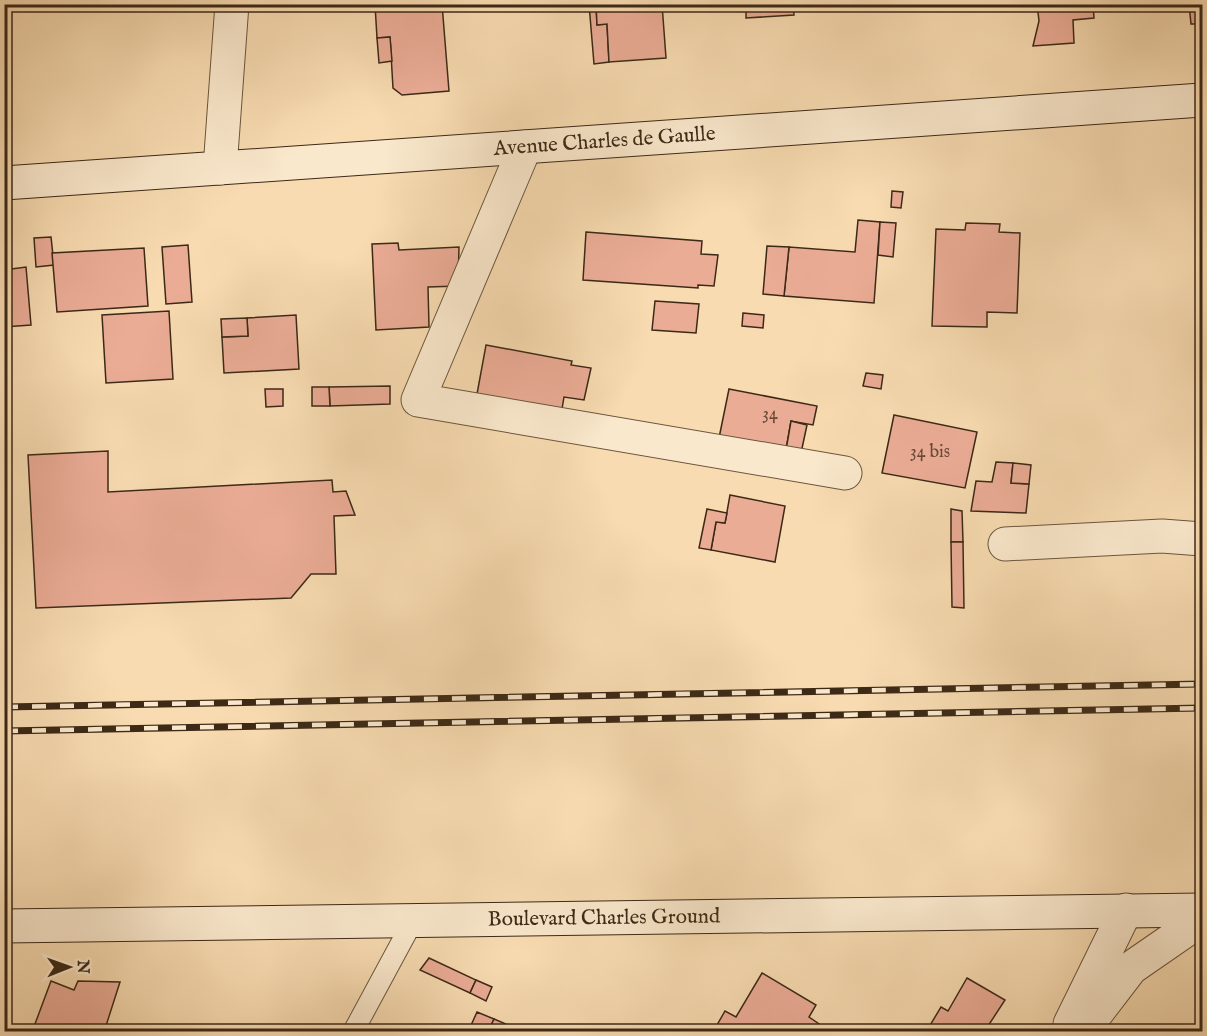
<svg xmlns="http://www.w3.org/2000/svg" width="1207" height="1036" font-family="'IM FELL English',serif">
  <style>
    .building { fill: #ebac96; stroke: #3c2916; stroke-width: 1.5 }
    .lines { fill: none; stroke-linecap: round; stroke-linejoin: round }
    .lane-casing { stroke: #6b563d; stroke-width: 22 }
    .street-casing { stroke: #6b563d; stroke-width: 35 }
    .secondary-casing { stroke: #3c2916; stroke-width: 35 }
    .lane { stroke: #fae8cc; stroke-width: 20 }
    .street { stroke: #fae8cc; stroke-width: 33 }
    .secondary { stroke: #fae8cc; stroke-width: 33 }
    .rail-casing { stroke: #3c2916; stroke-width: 7 }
    .rail { stroke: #fae8cc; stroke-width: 4.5; stroke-dasharray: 14; stroke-linecap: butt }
    .labels { text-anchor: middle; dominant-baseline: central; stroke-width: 4.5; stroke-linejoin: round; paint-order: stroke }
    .number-label { font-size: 18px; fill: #684a36 }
    .street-label { font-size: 21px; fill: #3c2916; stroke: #fae8cc }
  </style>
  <rect width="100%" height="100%" fill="#f8dbb1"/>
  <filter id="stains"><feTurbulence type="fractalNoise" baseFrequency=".00333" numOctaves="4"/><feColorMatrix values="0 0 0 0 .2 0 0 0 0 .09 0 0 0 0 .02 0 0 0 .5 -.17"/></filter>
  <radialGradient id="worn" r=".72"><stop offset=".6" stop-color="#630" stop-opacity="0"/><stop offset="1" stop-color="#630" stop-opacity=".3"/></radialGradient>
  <!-- building -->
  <g class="building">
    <path d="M 442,4 L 449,91 L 402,95 L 393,88 L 390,37 L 377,38 L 375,5 Z"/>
    <path d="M 589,4 L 596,4 L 597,25 L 607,24 L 609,62 L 594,64 Z"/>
    <path d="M 596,4 L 662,4 L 666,58 L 609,62 L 607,24 L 597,25 Z"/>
    <path d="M 746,4 L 793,4 L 794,15 L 746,18 Z"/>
    <path d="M 1037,4 L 1093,4 L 1094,18 L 1073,20 L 1074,43 L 1033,46 L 1039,21 Z"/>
    <path d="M 1189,4 L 1202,4 L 1202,24 L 1191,24 Z"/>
    <path d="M 390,37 L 392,61 L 379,63 L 377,38 Z"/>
    <path d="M 892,191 L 903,192 L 901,208 L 891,207 Z"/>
    <path d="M 858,220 L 880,222 L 874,303 L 784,296 L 789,247 L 855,252 Z"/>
    <path d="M 880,222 L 896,223 L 893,257 L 878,255 Z"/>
    <path d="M 966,223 L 1000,224 L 999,232 L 1020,233 L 1017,313 L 987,312 L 987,327 L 932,326 L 936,229 L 965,230 Z"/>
    <path d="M 586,232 L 702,241 L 701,254 L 718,255 L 714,286 L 698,285 L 698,288 L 583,280 Z"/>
    <path d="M 51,237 L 54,265 L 36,267 L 34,238 Z"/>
    <path d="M 398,243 L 399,250 L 459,247 L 458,286 L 428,287 L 429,327 L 376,330 L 372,244 Z"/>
    <path d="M 188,245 L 192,302 L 166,304 L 162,247 Z"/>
    <path d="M 767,246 L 789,247 L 784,296 L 763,294 Z"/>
    <path d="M 144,248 L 148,306 L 57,312 L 52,253 Z"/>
    <path d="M 26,267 L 31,325 L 4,327 L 4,270 Z"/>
    <path d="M 655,301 L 699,304 L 696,333 L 652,330 Z"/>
    <path d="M 169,311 L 173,379 L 106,383 L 102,315 Z"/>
    <path d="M 743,313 L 764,315 L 763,328 L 742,326 Z"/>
    <path d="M 296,315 L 299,369 L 224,373 L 222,337 L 248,336 L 247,318 Z"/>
    <path d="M 247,318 L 248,336 L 222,337 L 221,319 Z"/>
    <path d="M 486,345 L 572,361 L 571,365 L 591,368 L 584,400 L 564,397 L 562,409 L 477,394 Z"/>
    <path d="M 866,373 L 883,375 L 881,389 L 863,386 Z"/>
    <path d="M 390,386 L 390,404 L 330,406 L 329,387 Z"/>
    <path d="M 312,387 L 329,387 L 330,406 L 312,406 Z"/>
    <path d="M 265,389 L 283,389 L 283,406 L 266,407 Z"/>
    <path d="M 729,389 L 817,406 L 813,425 L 791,421 L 786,450 L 719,438 Z"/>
    <path d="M 894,415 L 977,432 L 965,488 L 882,473 Z"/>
    <path d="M 791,421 L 807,425 L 801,453 L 786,450 Z"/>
    <path d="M 108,451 L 108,492 L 332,480 L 333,492 L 346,491 L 355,515 L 334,516 L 336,574 L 311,574 L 291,598 L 36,608 L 28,455 Z"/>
    <path d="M 996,462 L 1013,463 L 1011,483 L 1029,484 L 1026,513 L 971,511 L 976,481 L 992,482 Z"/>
    <path d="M 1013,463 L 1031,465 L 1029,484 L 1011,483 Z"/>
    <path d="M 730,495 L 785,506 L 775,562 L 711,550 L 716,522 L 725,523 Z"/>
    <path d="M 707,509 L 727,513 L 725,523 L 716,522 L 711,550 L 699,548 Z"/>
    <path d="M 951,509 L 962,511 L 963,542 L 951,542 Z"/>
    <path d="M 951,542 L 963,542 L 964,608 L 952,607 Z"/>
    <path d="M 429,958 L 476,980 L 470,993 L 420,970 Z"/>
    <path d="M 762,973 L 816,1005 L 809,1017 L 831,1032 L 713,1032 L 725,1011 L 736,1017 Z"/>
    <path d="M 967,978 L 1005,1000 L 988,1026 L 986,1025 L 981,1032 L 926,1032 L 941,1007 L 948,1011 Z"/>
    <path d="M 476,980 L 492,987 L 486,1001 L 470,993 Z"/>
    <path d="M 51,981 L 74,990 L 78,981 L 120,982 L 104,1032 L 32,1032 Z"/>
    <path d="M 477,1012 L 494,1019 L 488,1032 L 468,1032 Z"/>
    <path d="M 494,1019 L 525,1032 L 488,1032 Z"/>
  </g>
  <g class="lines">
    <defs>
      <path id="lane" d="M 353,1032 L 414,919"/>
      <g id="street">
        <path d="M 525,147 L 418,400 L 845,473"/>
        <path d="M 220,168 L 232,4"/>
        <path d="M 1005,544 L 1162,536 L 1202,539"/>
        <path d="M 1070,1024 L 1126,910"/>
        <path d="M 1082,1032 L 1131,968 L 1202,919"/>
      </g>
      <g id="secondary">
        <path id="s1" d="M 4,183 L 1202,100"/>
        <path id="s2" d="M 4,926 L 1202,910"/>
      </g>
    </defs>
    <!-- lane casing -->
    <use href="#lane" class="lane-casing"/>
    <!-- street casing -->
    <use href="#street" class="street-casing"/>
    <!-- secondary casing -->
    <use href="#secondary" class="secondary-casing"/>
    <!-- lane -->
    <use href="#lane" class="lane"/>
    <!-- street -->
    <use href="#street" class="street"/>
    <!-- secondary -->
    <use href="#secondary" class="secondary"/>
    <defs>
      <g id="rail">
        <path d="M 4,707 L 1202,684"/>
        <path d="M 4,731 L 1202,708"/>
      </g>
    </defs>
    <!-- rail casing -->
    <use href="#rail" class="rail-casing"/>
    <!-- rail -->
    <use href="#rail" class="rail"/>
  </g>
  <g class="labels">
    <!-- number labels -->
    <g class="number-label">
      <text x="770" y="414">34</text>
      <text x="930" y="452">34 bis</text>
    </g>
    <!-- street labels -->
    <g class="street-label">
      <text stroke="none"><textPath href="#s1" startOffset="602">Avenue Charles de Gaulle</textPath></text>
      <text stroke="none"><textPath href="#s2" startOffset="600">Boulevard Charles Ground</textPath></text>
    </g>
  </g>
  <!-- margin -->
  <rect width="1207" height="1036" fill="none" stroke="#f8dbb1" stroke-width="24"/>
  <rect x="6" y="6" width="1195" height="1024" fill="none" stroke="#3c2916" stroke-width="3"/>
  <rect x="12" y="12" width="1183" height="1012" fill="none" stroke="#3c2916" stroke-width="1.5"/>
  <!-- north arrow -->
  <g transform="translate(69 967) rotate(89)" stroke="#fae8cc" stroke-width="4.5" paint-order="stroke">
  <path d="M0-4.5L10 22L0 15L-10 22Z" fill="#3c2916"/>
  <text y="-9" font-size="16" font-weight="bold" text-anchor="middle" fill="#3c2916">N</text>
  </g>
  <rect width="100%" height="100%" filter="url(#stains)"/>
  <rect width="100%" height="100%" fill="url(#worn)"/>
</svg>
